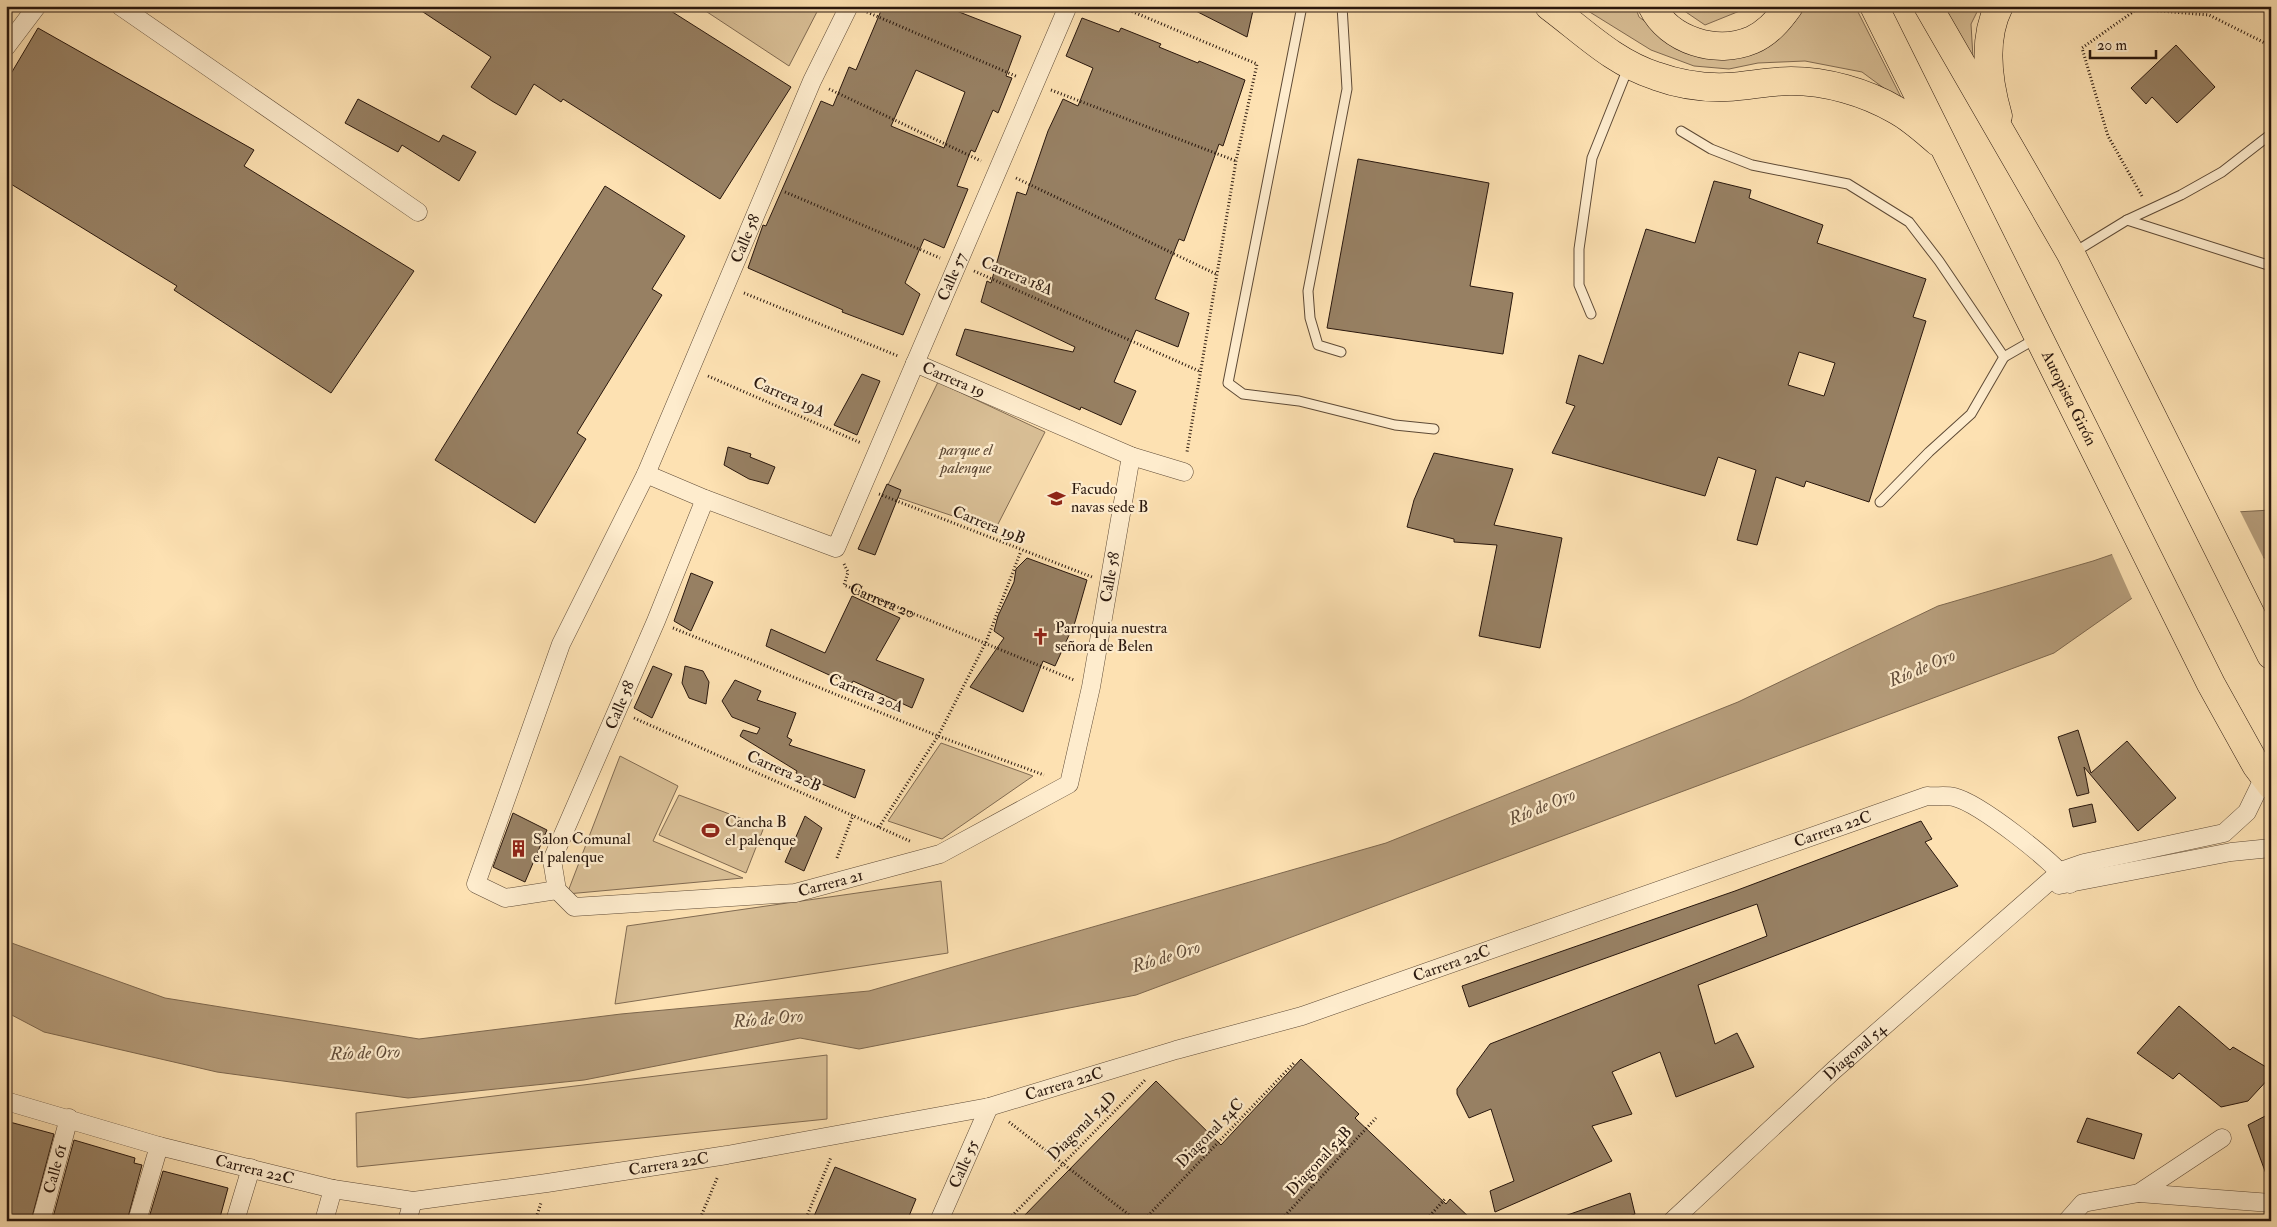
<svg xmlns="http://www.w3.org/2000/svg" width="2277" height="1227" font-family="'IM FELL Double Pica',serif">
  <style>
    .green { fill: #d9bf96; stroke: #816b52 }
    .water { fill: #b59c7a; stroke: #7d674e }
    .pier { fill: #fde1b2 }
    .building { fill: #978063; stroke: #29170d; fill-rule: evenodd }
    .lines { fill: none; stroke-linecap: round; stroke-linejoin: round }
    .service-casing { stroke: #5e4a36; stroke-width: 11 }
    .minor-casing { stroke: #5e4a36; stroke-width: 19 }
    .trunk-casing { stroke: #29170d; stroke-width: 29 }
    .path { stroke: #29170d; stroke-width: 3; stroke-dasharray: 1 2.5; stroke-linecap: butt }
    .service { stroke: #feeccd; stroke-width: 9 }
    .minor { stroke: #feeccd; stroke-width: 18 }
    .trunk { stroke: #fde1b2; stroke-width: 28 }
    .labels { text-anchor: middle; dominant-baseline: central; stroke-width: 4.5; stroke-linejoin: round; paint-order: stroke }
    .street-label { font-size: 16px; fill: #29170d; stroke: #feeccd }
    .park-label { font-size: 16px; font-style: italic; fill: #5e4936; stroke: #feeccd }
    .poi-label { font-size: 16px; fill: #29170d; stroke: #feeccd; text-anchor: start }
    .water-label { font-size: 18px; font-style: italic; fill: #614c39; stroke: #feeccd }
  </style>
  <rect width="100%" height="100%" fill="#fde1b2"/>
  <filter id="stains"><feTurbulence type="fractalNoise" baseFrequency=".004" numOctaves="4"/><feColorMatrix values="0 0 0 0 .2 0 0 0 0 .09 0 0 0 0 .02 0 0 0 .5 -.17"/></filter>
  <radialGradient id="worn" r=".72"><stop offset=".6" stop-color="#630" stop-opacity="0"/><stop offset="1" stop-color="#630" stop-opacity=".3"/></radialGradient>
  <!-- green -->
  <g class="green">
    <path d="M 698,6 L 820,6 L 789,66 Z"/>
    <path d="M 1580,6 L 1635,6 L 1639,17 L 1681,47 L 1748,54 L 1794,23 L 1804,6 L 1855,6 L 1904,103 L 1862,72 L 1805,61 L 1758,63 L 1729,69 L 1694,66 L 1651,50 Z"/>
    <path d="M 1677,6 L 1752,6 L 1705,25 Z"/>
    <path d="M 1944,6 L 1980,6 L 1971,24 L 1973,58 Z"/>
    <path d="M 938,382 L 1045,432 L 995,530 L 884,493 Z"/>
    <path d="M 941,743 L 1033,776 L 942,839 L 888,821 Z"/>
    <path d="M 620,756 L 678,786 L 653,841 L 743,878 L 567,894 Z"/>
    <path d="M 679,795 L 764,827 L 746,873 L 659,835 Z"/>
    <path d="M 941,881 L 948,953 L 615,1004 L 627,926 Z"/>
    <path d="M 827,1055 L 827,1119 L 357,1167 L 356,1113 Z"/>
  </g>
  <!-- water -->
  <path class="water" d="M 2271,510 L 2271,558 L 2240,558 L 2148,587 L 2054,653 L 1136,995 L 859,1049 L 800,1038 L 584,1080 L 408,1098 L 217,1072 L 44,1032 L 6,1012 L 6,941 L 165,998 L 419,1039 L 621,1014 L 869,991 L 1386,843 L 1738,702 L 1938,606 L 2093,561 L 2236,512 Z"/>
  <!-- pier -->
  <path class="pier" d="M 2235,509 L 2239,509 L 2265,561 L 2240,561 L 2149,589 L 2133,601 L 2111,552 Z"/>
  <!-- building -->
  <g class="building">
    <path d="M 414,6 L 663,6 L 791,87 L 720,199 L 563,99 L 561,102 L 534,84 L 516,115 L 492,101 L 471,87 L 491,57 Z"/>
    <path d="M 883,6 L 955,6 L 954,10 L 1021,36 L 1006,76 L 1012,78 L 998,113 L 993,110 L 975,152 L 971,150 L 957,186 L 968,189 L 944,248 L 924,239 L 905,283 L 920,294 L 903,335 L 842,312 L 843,310 L 748,268 L 763,225 L 766,226 L 821,101 L 833,106 L 849,67 L 856,70 ZM 916,70 L 965,92 L 944,148 L 891,126 Z"/>
    <path d="M 1186,6 L 1254,6 L 1247,37 Z"/>
    <path d="M 1082,18 L 1119,32 L 1121,28 L 1161,44 L 1159,47 L 1198,63 L 1199,61 L 1245,80 L 1223,146 L 1219,144 L 1184,241 L 1179,239 L 1155,299 L 1189,313 L 1178,347 L 1136,330 L 1114,382 L 1136,391 L 1121,425 L 1081,407 L 1080,410 L 956,355 L 965,329 L 1073,352 L 1075,347 L 981,302 L 987,281 L 991,283 L 1017,192 L 1026,195 L 1048,131 L 1063,99 L 1078,106 L 1093,68 L 1066,56 Z"/>
    <path d="M 38,28 L 254,150 L 244,166 L 414,271 L 331,393 L 174,290 L 177,286 L 6,181 L 6,82 Z"/>
    <path d="M 2176,45 L 2215,87 L 2177,123 L 2152,97 L 2146,104 L 2131,88 Z"/>
    <path d="M 358,99 L 439,142 L 443,135 L 476,152 L 459,181 L 402,145 L 398,152 L 345,123 Z"/>
    <path d="M 1358,159 L 1489,183 L 1470,286 L 1513,293 L 1503,354 L 1327,328 Z"/>
    <path d="M 1714,181 L 1751,190 L 1749,198 L 1823,225 L 1817,243 L 1926,279 L 1913,317 L 1926,321 L 1869,502 L 1806,481 L 1804,487 L 1776,477 L 1757,545 L 1737,540 L 1756,470 L 1718,457 L 1705,496 L 1552,453 L 1575,406 L 1566,403 L 1579,355 L 1603,364 L 1646,229 L 1695,243 ZM 1799,352 L 1835,363 L 1824,396 L 1788,385 Z"/>
    <path d="M 605,186 L 685,236 L 652,289 L 662,295 L 577,433 L 586,439 L 535,523 L 435,460 Z"/>
    <path d="M 862,374 L 880,381 L 857,435 L 834,425 Z"/>
    <path d="M 728,447 L 751,454 L 750,457 L 775,467 L 768,484 L 749,479 L 724,465 Z"/>
    <path d="M 1434,453 L 1513,469 L 1494,525 L 1562,538 L 1540,648 L 1479,636 L 1497,545 L 1454,542 L 1454,539 L 1407,527 L 1414,500 Z"/>
    <path d="M 887,484 L 901,490 L 875,555 L 858,549 Z"/>
    <path d="M 1027,558 L 1087,580 L 1075,622 L 1055,666 L 1043,661 L 1023,712 L 970,687 L 1004,638 L 994,631 L 998,616 L 1014,582 L 1016,569 Z"/>
    <path d="M 691,573 L 713,582 L 691,631 L 674,621 Z"/>
    <path d="M 852,596 L 900,618 L 876,660 L 924,679 L 912,708 L 853,681 L 851,685 L 766,646 L 771,629 L 825,653 Z"/>
    <path d="M 653,666 L 672,674 L 652,718 L 634,708 Z"/>
    <path d="M 685,666 L 703,671 L 709,682 L 706,704 L 689,698 L 682,683 Z"/>
    <path d="M 735,680 L 761,691 L 757,700 L 796,713 L 787,737 L 792,740 L 789,745 L 865,770 L 855,798 L 796,773 L 797,771 L 740,736 L 743,730 L 757,734 L 760,728 L 732,717 L 722,701 Z"/>
    <path d="M 2078,730 L 2091,773 L 2127,741 L 2176,798 L 2138,831 L 2084,767 L 2089,793 L 2077,796 L 2058,737 Z"/>
    <path d="M 2092,804 L 2096,822 L 2073,827 L 2069,809 Z"/>
    <path d="M 513,813 L 547,830 L 525,882 L 493,867 Z"/>
    <path d="M 805,816 L 822,828 L 804,871 L 785,862 Z"/>
    <path d="M 1921,821 L 1932,839 L 1925,842 L 1958,886 L 1698,985 L 1715,1044 L 1737,1033 L 1754,1067 L 1676,1097 L 1660,1052 L 1612,1072 L 1632,1114 L 1592,1126 L 1612,1161 L 1495,1212 L 1490,1191 L 1514,1181 L 1491,1109 L 1469,1118 L 1457,1094 L 1457,1089 L 1490,1044 L 1767,936 L 1757,904 L 1469,1007 L 1462,986 L 1735,891 Z"/>
    <path d="M 2179,1006 L 2230,1050 L 2233,1047 L 2271,1070 L 2271,1076 L 2248,1101 L 2221,1107 L 2179,1073 L 2173,1079 L 2137,1053 Z"/>
    <path d="M 1301,1059 L 1359,1114 L 1355,1118 L 1446,1204 L 1450,1199 L 1473,1221 L 1019,1221 L 1156,1081 L 1221,1145 Z"/>
    <path d="M 2271,1113 L 2271,1181 L 2269,1182 L 2248,1125 Z"/>
    <path d="M 2087,1118 L 2142,1134 L 2134,1159 L 2077,1142 Z"/>
    <path d="M 6,1121 L 54,1134 L 31,1221 L 6,1221 Z"/>
    <path d="M 74,1140 L 135,1158 L 134,1163 L 142,1165 L 127,1221 L 52,1221 Z"/>
    <path d="M 835,1167 L 916,1199 L 907,1221 L 812,1221 Z"/>
    <path d="M 163,1171 L 228,1188 L 219,1221 L 148,1221 Z"/>
    <path d="M 1630,1193 L 1635,1214 L 1615,1221 L 1560,1221 L 1559,1218 Z"/>
  </g>
  <g class="lines">
    <defs>
      <g id="service">
        <path d="M 1302,6 L 1228,383 L 1243,394 L 1299,401 L 1395,425 L 1434,429"/>
        <path d="M 1681,131 L 1711,149 L 1752,165 L 1848,184 L 1909,222 L 1939,261 L 2004,357 L 2037,338"/>
        <path d="M 2127,220 L 2271,266"/>
        <path d="M 2073,253 L 2127,220 L 2181,195 L 2222,172 L 2271,134"/>
        <path d="M 1591,314 L 1579,285 L 1579,249 L 1592,158 L 1628,68"/>
        <path d="M 1341,352 L 1318,345 L 1310,318 L 1308,291 L 1347,89 L 1342,6"/>
        <path d="M 1880,502 L 1929,452 L 1971,414 L 2004,357"/>
      </g>
      <g id="minor">
        <path d="M 120,6 L 418,212"/>
        <path d="M 6,47 L 37,6"/>
        <path id="s2" d="M 915,363 L 1131,456 L 1184,472"/>
        <path id="s3" d="M 646,474 L 705,499 L 836,548 L 1068,6"/>
        <path id="s4" d="M 705,499 L 656,621 L 552,860 L 557,890 L 574,907 L 795,893 L 940,854 L 1069,784 L 1091,687 L 1131,456"/>
        <path d="M 2059,885 L 2231,852 L 2271,848"/>
        <path id="s5" d="M 557,890 L 505,898 L 476,884 L 561,644 L 646,474 L 812,81 L 849,6"/>
        <path id="s6" d="M 6,1101 L 159,1146 L 333,1189 L 413,1201 L 547,1183 L 727,1155 L 989,1107 L 1176,1050 L 1302,1016 L 1927,796 C 1935,797 1946,795 1954,797 C 1979,803 2055,862 2070,884"/>
        <path d="M 2139,1193 L 2271,1203"/>
        <path id="s7" d="M 41,1221 L 69,1118"/>
        <path d="M 137,1221 L 159,1146"/>
        <path d="M 235,1221 L 251,1168"/>
        <path d="M 324,1221 L 333,1189"/>
        <path d="M 407,1221 L 413,1201"/>
        <path id="s8" d="M 939,1221 L 989,1107"/>
        <path id="s9" d="M 1672,1221 L 1834,1070 L 2061,871 L 2084,863 L 2224,833 L 2247,812 L 2264,777"/>
        <path d="M 2067,1221 L 2083,1203 L 2139,1193 L 2222,1138"/>
      </g>
      <g id="trunk">
        <path d="M 1549,6 C 1584,32 1613,62 1656,76 C 1678,84 1703,88 1727,87 C 1748,86 1770,81 1791,81 C 1826,81 1865,92 1896,110 C 1911,118 1925,131 1938,142"/>
        <path d="M 1652,6 C 1669,41 1717,55 1752,40 C 1768,33 1779,20 1789,6"/>
        <path id="s10" d="M 1874,6 L 2211,684 L 2256,765 L 2271,785"/>
        <path d="M 1928,6 L 2071,254 L 2271,655"/>
        <path d="M 1998,116 C 1988,81 1982,40 1999,6"/>
      </g>
    </defs>
    <!-- service casing -->
    <use href="#service" class="service-casing"/>
    <!-- minor casing -->
    <use href="#minor" class="minor-casing"/>
    <!-- trunk casing -->
    <use href="#trunk" class="trunk-casing"/>
    <!-- path -->
    <g class="path">
      <path d="M 1119,6 L 1257,64 L 1236,161 L 1187,452"/>
      <path d="M 867,12 L 1018,77"/>
      <path d="M 829,89 L 981,161"/>
      <path d="M 1051,90 L 1236,161"/>
      <path d="M 1016,178 L 1216,274"/>
      <path d="M 785,192 L 940,258"/>
      <path d="M 2142,196 L 2108,136 L 2082,48 L 2137,9 L 2209,15 L 2271,46"/>
      <path d="M 974,271 L 1199,371"/>
      <path d="M 744,293 L 898,356"/>
      <path d="M 708,376 L 861,443"/>
      <path d="M 879,494 L 1092,577"/>
      <path id="s1" d="M 844,564 L 848,572 L 844,585 L 1074,680"/>
      <path d="M 673,628 L 938,736 L 1044,775"/>
      <path d="M 634,718 L 912,842"/>
      <path d="M 879,827 L 938,736 L 986,642 L 1021,551"/>
      <path d="M 837,858 L 853,815"/>
      <path d="M 1009,1122 L 1137,1221"/>
      <path d="M 535,1221 L 541,1203"/>
      <path d="M 699,1221 L 718,1176"/>
      <path d="M 805,1221 L 831,1157"/>
      <path d="M 1007,1221 L 1145,1080"/>
      <path d="M 1143,1221 L 1294,1063"/>
      <path d="M 1280,1221 L 1376,1118"/>
      <path d="M 1425,1221 L 1445,1199"/>
    </g>
    <!-- service -->
    <use href="#service" class="service"/>
    <!-- minor -->
    <use href="#minor" class="minor"/>
    <!-- trunk -->
    <use href="#trunk" class="trunk"/>
  </g>
  <!-- icons -->
  <defs>
    <symbol id="school-bare" viewBox="-9 -9 18 18"><path d="M0-5L7-2L0 1L-7-2ZM-4 1L0 2.5L4 1V4Q0 6-4 4Z" fill="#8f2418" stroke="#feeccd" stroke-width="2.5" paint-order="stroke"/></symbol>
    <symbol id="church-bare" viewBox="-9 -9 18 18"><path d="M-1.2-6h2.4v3.5h3.3v2.4h-3.3V6h-2.4V-.1h-3.3v-2.4h3.3Z" fill="#8f2418" stroke="#feeccd" stroke-width="2.5" paint-order="stroke"/></symbol>
    <symbol id="stadium-bare" viewBox="-9 -9 18 18"><path d="M0-5a6.5 5 0 1 0 0 10a6.5 5 0 1 0 0-10ZM-3.5-1.8h7v3.6h-7Z" fill="#8f2418" stroke="#feeccd" stroke-width="2.5" paint-order="stroke"/></symbol>
    <symbol id="building-bare" viewBox="-9 -9 18 18"><path d="M-4-6H4V6H1V3H-1V6H-4ZM-2.5-4.3h1.7v1.8h-1.7ZM.8-4.3h1.7v1.8H.8ZM-2.5-1h1.7V.8h-1.7ZM.8-1h1.7V.8H.8Z" fill="#8f2418" stroke="#feeccd" stroke-width="2.5" paint-order="stroke"/></symbol>
  </defs>
  <g fill-rule="evenodd">
    <use href="#school-bare" x="1044" y="486" width="25" height="25"/>
    <use href="#church-bare" x="1028" y="624" width="25" height="25"/>
    <use href="#stadium-bare" x="698" y="818" width="25" height="25"/>
    <use href="#building-bare" x="506" y="836" width="25" height="25"/>
  </g>
  <g class="labels">
    <!-- street labels -->
    <g class="street-label">
      <text stroke="none"><textPath href="#s5" startOffset="785">Calle 58</textPath></text>
      <text transform="translate(1017 276) rotate(23)">Carrera 18A</text>
      <text stroke="none"><textPath href="#s3" startOffset="499">Calle 57</textPath></text>
      <text stroke="none"><textPath href="#s2" startOffset="42">Carrera 19</textPath></text>
      <text transform="translate(789 397) rotate(24)">Carrera 19A</text>
      <text stroke="none"><textPath href="#s10" startOffset="438">Autopista Girón</textPath></text>
      <text transform="translate(989 525) rotate(22)">Carrera 19B</text>
      <text stroke="none"><textPath href="#s4" startOffset="1176">Calle 58</textPath></text>
      <text stroke="none"><textPath href="#s1" startOffset="64">Carrera 20</textPath></text>
      <text transform="translate(866 693) rotate(22)">Carrera 20A</text>
      <text transform="translate(620 705) rotate(-67)">Calle 58</text>
      <text transform="translate(784 771) rotate(24)">Carrera 20B</text>
      <text stroke="none"><textPath href="#s6" startOffset="1892">Carrera 22C</textPath></text>
      <text stroke="none"><textPath href="#s4" startOffset="705">Carrera 21</textPath></text>
      <text stroke="none"><textPath href="#s6" startOffset="1488">Carrera 22C</textPath></text>
      <text stroke="none"><textPath href="#s9" startOffset="249">Diagonal 54</textPath></text>
      <text stroke="none"><textPath href="#s6" startOffset="1082">Carrera 22C</textPath></text>
      <text transform="translate(1082 1126) rotate(-45)">Diagonal 54D</text>
      <text transform="translate(1210 1133) rotate(-46)">Diagonal 54C</text>
      <text transform="translate(1319 1161) rotate(-47)">Diagonal 54B</text>
      <text stroke="none"><textPath href="#s6" startOffset="678">Carrera 22C</textPath></text>
      <text stroke="none"><textPath href="#s8" startOffset="62">Calle 55</textPath></text>
      <text stroke="none"><textPath href="#s7" startOffset="54">Calle 61</textPath></text>
      <text stroke="none"><textPath href="#s6" startOffset="258">Carrera 22C</textPath></text>
    </g>
    <!-- park labels -->
    <g class="park-label">
      <text x="966" y="450">parque el<tspan x="966" dy="18">palenque</tspan></text>
    </g>
    <!-- poi labels -->
    <g class="poi-label">
      <text x="1071" y="489">Facudo<tspan x="1071" dy="18">navas sede B</tspan></text>
      <text x="1055" y="628">Parroquia nuestra<tspan x="1055" dy="18">señora de Belen</tspan></text>
      <text x="725" y="822">Cancha B<tspan x="725" dy="18">el palenque</tspan></text>
      <text x="533" y="839">Salon Comunal<tspan x="533" dy="18">el palenque</tspan></text>
    </g>
    <!-- water labels -->
    <g class="water-label">
      <text transform="translate(1922 668) rotate(-23)">Río de Oro</text>
      <text transform="translate(1542 807) rotate(-22)">Río de Oro</text>
      <text transform="translate(1166 957) rotate(-17)">Río de Oro</text>
      <text transform="translate(768 1019) rotate(-5)">Río de Oro</text>
      <text transform="translate(365 1053) rotate(-2)">Río de Oro</text>
    </g>
  </g>
  <!-- margin -->
  <rect width="2277" height="1227" fill="none" stroke="#fde1b2" stroke-width="25"/>
  <rect x="8" y="8" width="2262" height="1212" fill="none" stroke="#29170d" stroke-width="2.5"/>
  <rect x="12" y="12" width="2252" height="1202" fill="none" stroke="#29170d"/>
  <!-- scale -->
  <path d="M2090 50v8h66v-8" fill="none" stroke="#29170d" stroke-width="2.5"/>
  <text x="2097" y="50" font-size="15" fill="#29170d" stroke="#feeccd" stroke-width="4" paint-order="stroke">20 m</text>
  <rect width="100%" height="100%" filter="url(#stains)"/>
  <rect width="100%" height="100%" fill="url(#worn)"/>
</svg>
